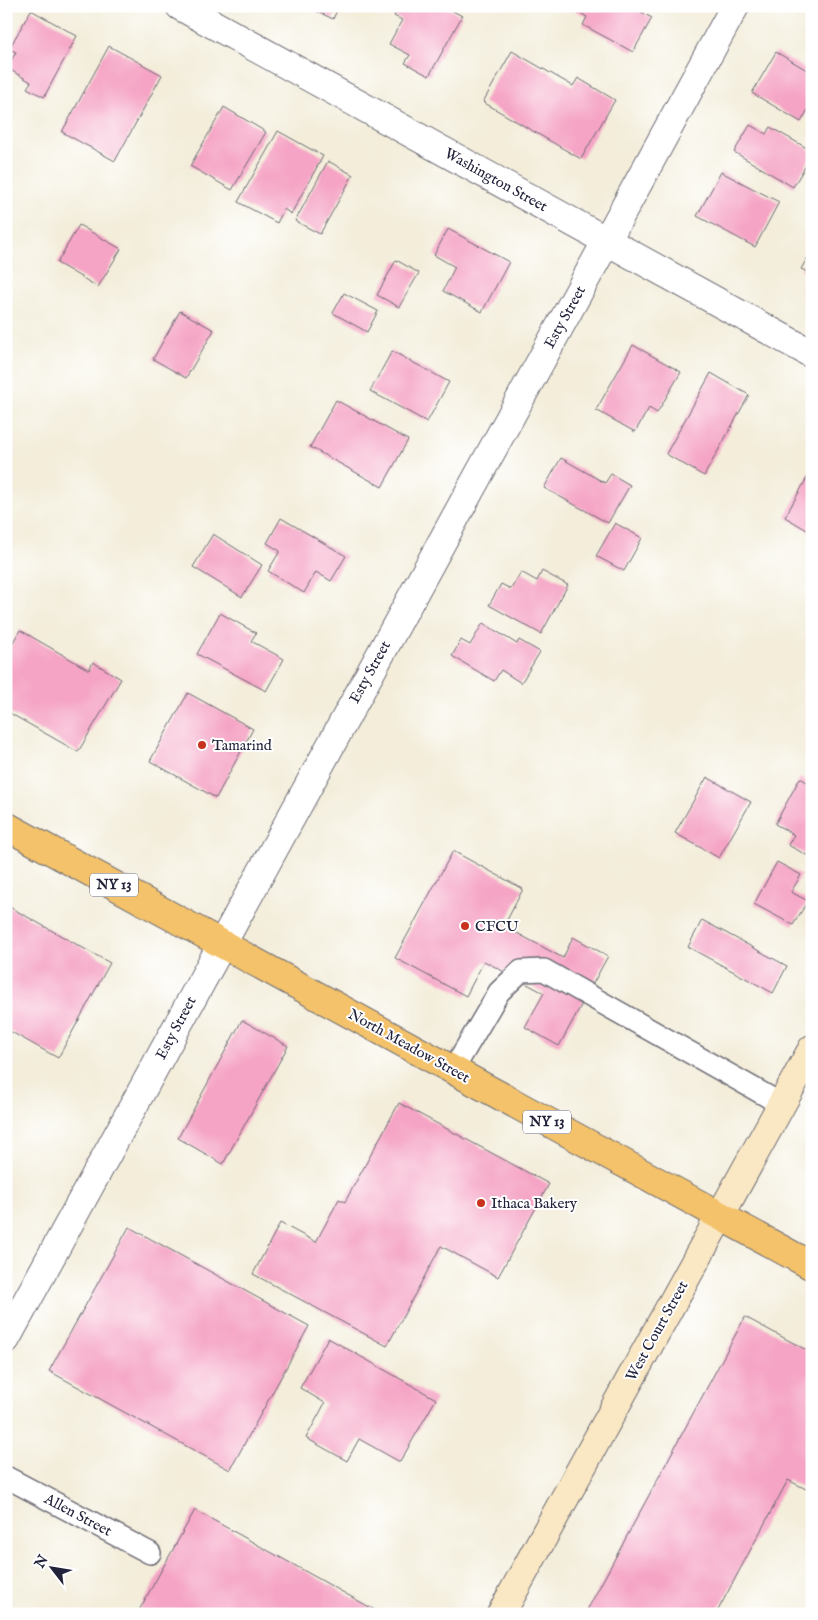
<svg xmlns="http://www.w3.org/2000/svg" width="818" height="1620" font-family="'IM FELL English',serif">
  <style>
    .building { fill: #f5a4c5 }
    .lines { fill: none; stroke-linecap: round; stroke-linejoin: round }
    .lane-casing { stroke: #6b6973; stroke-width: 24 }
    .street-casing { stroke: #6b6973; stroke-width: 30 }
    .secondary-casing { stroke: #6b6973; stroke-width: 30 }
    .highway-casing { stroke: #6b6973; stroke-width: 30 }
    .lane { stroke: #fff; stroke-width: 21 }
    .street { stroke: #fff; stroke-width: 28 }
    .secondary { stroke: #fae7c3; stroke-width: 28 }
    .highway { stroke: #f3c26a; stroke-width: 28 }
    .poi-dot { fill: #c8321e; stroke: #fff; stroke-width: 2 }
    .labels { text-anchor: middle; dominant-baseline: central; stroke-width: 4; stroke-linejoin: round; paint-order: stroke }
    .shield { fill: #fff; stroke: #646476; stroke-width: 1 }
    .shield-label { font-size: 14px; font-weight: bold; fill: #22223b }
    .street-label { font-size: 15px; fill: #22223b; stroke: #fff }
    .poi-label { font-size: 15px; fill: #22223b; stroke: #fff; text-anchor: start }
  </style>
  <rect width="100%" height="100%" fill="#fff"/>
  <filter id="ink" filterUnits="userSpaceOnUse"><feTurbulence type="fractalNoise" baseFrequency=".02" numOctaves="2"/><feDisplacementMap in="SourceGraphic" scale="10" xChannelSelector="R" yChannelSelector="G"/><feConvolveMatrix kernelMatrix="1 2 1 2 8 2 1 2 1" color-interpolation-filters="sRGB"/></filter>
  <filter id="wash" filterUnits="userSpaceOnUse"><feTurbulence type="fractalNoise" baseFrequency=".0096" numOctaves="4" result="noise"/><feDisplacementMap in="SourceGraphic" scale="20" xChannelSelector="R" yChannelSelector="G"/><feGaussianBlur stdDeviation="1.12" result="paint"/><feColorMatrix in="noise" values="0 0 0 0 0 0 0 0 0 0 0 0 0 0 0 0 0 1.4 0 .05"/><feComposite in="paint" operator="in"/></filter>
  <g filter="url(#wash)">
    <rect width="100%" height="100%" fill="#f3edda"/>
    <g id="blocks">
      <!-- building -->
      <g class="building">
        <path d="M 306,6 L 339,6 L 333,19 Z"/>
        <path d="M 399,6 L 444,6 L 462,16 L 429,76 L 405,63 L 410,55 L 389,44 L 402,20 L 394,16 Z"/>
        <path d="M 567,6 L 631,6 L 652,18 L 633,52 L 583,25 L 587,17 Z"/>
        <path d="M 31,10 L 77,36 L 44,97 L 27,88 L 31,82 L 7,68 L 16,52 L 9,49 Z"/>
        <path d="M 109,46 L 162,75 L 115,161 L 62,132 Z"/>
        <path d="M 512,51 L 573,86 L 578,78 L 615,100 L 581,159 L 483,102 Z"/>
        <path d="M 776,52 L 812,73 L 812,107 L 810,106 L 801,122 L 752,93 Z"/>
        <path d="M 224,107 L 266,132 L 232,190 L 190,166 Z"/>
        <path d="M 750,125 L 766,134 L 770,127 L 812,151 L 812,155 L 793,187 L 734,152 Z"/>
        <path d="M 278,131 L 323,156 L 291,214 L 284,209 L 277,223 L 238,202 Z"/>
        <path d="M 328,161 L 353,175 L 320,234 L 295,221 Z"/>
        <path d="M 721,172 L 779,202 L 755,247 L 697,216 Z"/>
        <path d="M 79,225 L 121,249 L 98,287 L 57,263 Z"/>
        <path d="M 448,229 L 509,262 L 482,312 L 443,291 L 455,267 L 434,255 Z"/>
        <path d="M 812,250 L 812,274 L 801,269 Z"/>
        <path d="M 396,260 L 419,273 L 399,307 L 377,295 Z"/>
        <path d="M 344,293 L 378,311 L 367,332 L 333,313 Z"/>
        <path d="M 180,311 L 214,330 L 186,378 L 153,359 Z"/>
        <path d="M 633,345 L 681,372 L 657,413 L 649,408 L 635,432 L 596,410 Z"/>
        <path d="M 392,351 L 449,382 L 427,422 L 370,391 Z"/>
        <path d="M 711,373 L 749,395 L 704,476 L 666,454 Z"/>
        <path d="M 336,400 L 408,440 L 382,487 L 310,447 Z"/>
        <path d="M 561,458 L 605,483 L 611,474 L 630,485 L 608,523 L 544,488 Z"/>
        <path d="M 812,469 L 812,533 L 785,517 Z"/>
        <path d="M 281,518 L 346,556 L 331,581 L 316,572 L 304,593 L 268,571 L 280,551 L 267,543 Z"/>
        <path d="M 615,523 L 642,538 L 624,571 L 596,556 Z"/>
        <path d="M 213,534 L 262,565 L 242,597 L 193,567 Z"/>
        <path d="M 542,571 L 568,585 L 541,634 L 489,605 L 501,584 L 511,589 L 521,572 L 537,581 Z"/>
        <path d="M 220,613 L 256,633 L 251,641 L 284,659 L 266,691 L 197,654 Z"/>
        <path d="M 483,623 L 517,644 L 519,640 L 540,652 L 521,683 L 501,670 L 494,681 L 452,656 L 461,640 L 470,645 Z"/>
        <path d="M 20,630 L 89,670 L 93,662 L 121,679 L 78,752 L 6,711 L 6,647 L 9,649 Z"/>
        <path d="M 188,693 L 253,729 L 216,798 L 150,761 Z"/>
        <path d="M 707,777 L 751,802 L 719,858 L 675,833 Z"/>
        <path d="M 800,778 L 812,785 L 812,858 L 788,845 L 794,835 L 775,824 Z"/>
        <path d="M 453,851 L 523,889 L 504,926 L 563,958 L 573,937 L 608,956 L 559,1046 L 525,1027 L 544,993 L 484,961 L 466,996 L 395,958 Z"/>
        <path d="M 777,862 L 801,875 L 791,892 L 808,901 L 793,925 L 754,904 Z"/>
        <path d="M 6,905 L 110,963 L 58,1058 L 6,1029 Z"/>
        <path d="M 702,920 L 787,966 L 773,993 L 688,947 Z"/>
        <path d="M 242,1020 L 288,1046 L 223,1164 L 178,1138 Z"/>
        <path d="M 399,1103 L 549,1184 L 498,1277 L 441,1246 L 387,1346 L 253,1274 L 280,1223 L 316,1242 L 339,1199 L 345,1202 Z"/>
        <path d="M 129,1227 L 309,1326 L 230,1470 L 49,1371 Z"/>
        <path d="M 745,1317 L 812,1353 L 812,1492 L 788,1480 L 716,1614 L 585,1614 Z"/>
        <path d="M 328,1338 L 436,1399 L 400,1462 L 359,1439 L 347,1461 L 306,1438 L 325,1403 L 300,1388 Z"/>
        <path d="M 195,1510 L 382,1614 L 137,1614 Z"/>
      </g>
    </g>
  </g>
  <g filter="url(#ink)">
    <use href="#blocks" fill-opacity="0" stroke="#6b6973" stroke-width="1"/>
    <g class="lines">
      <defs>
        <g id="lane">
          <path d="M 453,1070 L 499,992 L 521,971 L 544,970 L 781,1104"/>
          <path d="M 6,1477 L 150,1553"/>
        </g>
        <g id="street">
          <path d="M 180,6 L 812,354"/>
          <path d="M 6,1339 L 735,6"/>
        </g>
        <path id="secondary" d="M 501,1614 L 812,1049"/>
        <path id="highway" d="M 6,826 L 812,1266"/>
      </defs>
      <!-- lane casing -->
      <use href="#lane" class="lane-casing"/>
      <!-- street casing -->
      <use href="#street" class="street-casing"/>
      <!-- secondary casing -->
      <use href="#secondary" class="secondary-casing"/>
      <!-- highway casing -->
      <use href="#highway" class="highway-casing"/>
      <!-- lane -->
      <use href="#lane" class="lane"/>
      <!-- street -->
      <use href="#street" class="street"/>
      <!-- secondary -->
      <use href="#secondary" class="secondary"/>
      <!-- highway -->
      <use href="#highway" class="highway"/>
    </g>
  </g>
  <!-- markers -->
  <g class="poi-dot">
    <circle cx="202" cy="745" r="5"/>
    <circle cx="465" cy="926" r="5"/>
    <circle cx="481" cy="1203" r="5"/>
  </g>
  <g class="labels">
    <!-- shield labels -->
    <g class="shield">
      <rect x="90" y="873.5" width="48" height="23" rx="4"/>
      <rect x="523" y="1110.5" width="48" height="23" rx="4"/>
    </g>
    <g class="shield-label">
      <text x="114" y="885">NY 13</text>
      <text x="547" y="1122">NY 13</text>
    </g>
    <!-- street labels -->
    <g class="street-label">
      <text transform="translate(496 180) rotate(29)">Washington Street</text>
      <text transform="translate(565 317) rotate(-61)">Esty Street</text>
      <text transform="translate(370 672) rotate(-61)">Esty Street</text>
      <text transform="translate(176 1028) rotate(-62)">Esty Street</text>
      <text transform="translate(409 1046) rotate(29)">North Meadow Street</text>
      <text transform="translate(657 1331) rotate(-61)">West Court Street</text>
      <text transform="translate(78 1515) rotate(28)">Allen Street</text>
    </g>
    <!-- poi labels -->
    <g class="poi-label">
      <text x="212" y="745">Tamarind</text>
      <text x="475" y="926">CFCU</text>
      <text x="491" y="1203">Ithaca Bakery</text>
    </g>
  </g>
  <!-- margin -->
  <rect width="818" height="1620" fill="none" stroke="#fff" stroke-width="25"/>
  <!-- north arrow -->
  <g transform="translate(52 1568) rotate(301)" stroke="#ffffff" stroke-width="4" paint-order="stroke">
  <path d="M0-4L9 19L0 12L-9 19Z" fill="#22223b"/>
  <text y="-8" font-size="14" font-weight="bold" text-anchor="middle" fill="#22223b">N</text>
  </g>
</svg>
